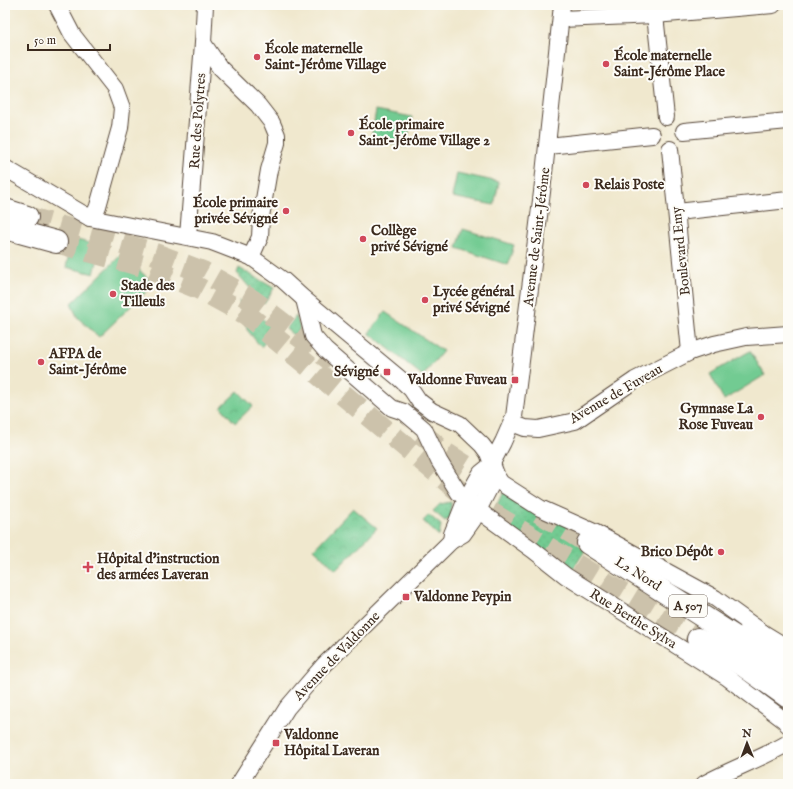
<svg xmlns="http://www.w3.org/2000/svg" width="793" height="789" font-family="'IM FELL English',serif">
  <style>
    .grass { fill: url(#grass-dots); stroke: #567a58 }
    .park { fill: url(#park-crowns); stroke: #567a58 }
    .pitch { fill: #72cb92; stroke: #567a58 }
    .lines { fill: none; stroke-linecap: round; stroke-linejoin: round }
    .highway-tunnel { stroke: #ccc2ab; stroke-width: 22; stroke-dasharray: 22 11; stroke-linecap: butt }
    .minor-casing { stroke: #564638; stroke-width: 18 }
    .highway-casing { stroke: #564638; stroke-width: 24 }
    .minor { stroke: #fff; stroke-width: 16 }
    .highway { stroke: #fff; stroke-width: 22 }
    .poi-dot { fill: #d1495b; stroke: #fdfcf7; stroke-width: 1.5 }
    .labels { text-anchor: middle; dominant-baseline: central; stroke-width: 4; stroke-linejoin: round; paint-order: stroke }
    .shield { fill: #fdfcf7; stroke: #75695f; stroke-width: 1 }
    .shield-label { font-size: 13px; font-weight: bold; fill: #3b2a1e }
    .poi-label { font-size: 14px; font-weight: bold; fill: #3b2a1e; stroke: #fdfcf7; text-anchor: start }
    .street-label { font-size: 14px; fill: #3b2a1e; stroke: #fdfcf7 }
  </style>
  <defs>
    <pattern id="grass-dots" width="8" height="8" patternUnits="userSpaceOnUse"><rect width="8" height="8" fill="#72cb92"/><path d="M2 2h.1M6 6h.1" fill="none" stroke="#64ae7d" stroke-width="1.8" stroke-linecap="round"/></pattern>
    <pattern id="park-crowns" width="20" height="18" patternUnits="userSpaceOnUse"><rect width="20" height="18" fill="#72cb92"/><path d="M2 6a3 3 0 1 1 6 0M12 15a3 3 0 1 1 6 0" fill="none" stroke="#64ae7d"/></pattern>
  </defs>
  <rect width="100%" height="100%" fill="#fdfcf7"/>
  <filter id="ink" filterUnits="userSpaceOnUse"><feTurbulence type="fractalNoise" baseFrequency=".025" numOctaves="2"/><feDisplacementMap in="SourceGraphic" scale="8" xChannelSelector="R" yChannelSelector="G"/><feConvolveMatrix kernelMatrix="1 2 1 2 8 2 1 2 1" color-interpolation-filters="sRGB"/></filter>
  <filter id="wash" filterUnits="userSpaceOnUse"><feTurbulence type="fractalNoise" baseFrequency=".012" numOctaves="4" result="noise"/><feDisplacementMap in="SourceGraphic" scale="16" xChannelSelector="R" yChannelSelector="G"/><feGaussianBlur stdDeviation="0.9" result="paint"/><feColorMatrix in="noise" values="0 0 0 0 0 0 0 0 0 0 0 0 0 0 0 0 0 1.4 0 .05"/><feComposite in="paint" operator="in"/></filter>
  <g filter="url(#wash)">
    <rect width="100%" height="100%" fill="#f0e8ce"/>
    <!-- grass -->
    <g class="grass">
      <path d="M 239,268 L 274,288 L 264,304 L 237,273 Z"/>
      <path d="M 239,300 L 276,330 L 261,347 L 248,331 Z"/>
      <path d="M 296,316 L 304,341 L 302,342 L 286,329 Z"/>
      <path d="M 503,492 L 595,535 L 570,574 L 492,515 Z"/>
      <path d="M 451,502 L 451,518 L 445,521 L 433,511 L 440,504 Z"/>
      <path d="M 429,515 L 441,525 L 439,536 L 423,521 Z"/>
    </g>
    <!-- park -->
    <g class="park">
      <path d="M 238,391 L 253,406 L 235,423 L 221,407 Z"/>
      <path d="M 353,508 L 377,528 L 336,570 L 314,549 Z"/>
    </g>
    <!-- pitch -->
    <g class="pitch">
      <path d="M 376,110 L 412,117 L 406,147 L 371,140 Z"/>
      <path d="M 457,173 L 499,182 L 494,205 L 452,197 Z"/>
      <path d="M 463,229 L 514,245 L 508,265 L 457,248 Z"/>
      <path d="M 73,239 L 101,246 L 94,274 L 66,267 Z"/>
      <path d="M 122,254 L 154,284 L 99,337 L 78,318 L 71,304 Z"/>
      <path d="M 385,312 L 443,351 L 423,376 L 369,333 Z"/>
      <path d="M 750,351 L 765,375 L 724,400 L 710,374 Z"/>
    </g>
  </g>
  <g filter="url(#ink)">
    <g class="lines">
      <!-- highway-tunnel -->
      <g class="highway-tunnel">
        <path d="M 27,217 L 147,251 L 203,272 L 252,300 L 332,361"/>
        <path d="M 56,242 L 143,266 L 198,288 L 246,314 L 459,491"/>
        <path d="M 421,433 L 445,453 L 498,486"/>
        <path d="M 539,512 L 588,543"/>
        <path d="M 491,513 L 698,639"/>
      </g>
      <defs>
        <g id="minor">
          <path d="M 57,5 L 72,34 L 115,89 L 122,108 L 120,128 L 98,206 L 96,211 L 90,218"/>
          <path d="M 655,15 L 666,117"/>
          <path d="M 561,19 L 655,15 L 773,5"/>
          <path d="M 203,43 L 220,68 L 258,105 L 272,123 L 277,135 L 277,143 L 269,170 L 261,217 L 260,237 L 251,257"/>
          <path d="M 684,131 L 788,121"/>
          <path d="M 548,146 L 652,135"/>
          <path d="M 670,149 L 690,352"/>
          <path d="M 5,168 L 90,218 L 212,242 L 251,257 L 283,280 L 304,299 L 399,378 L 411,389 L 419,401 L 432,411 L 460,424 L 482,445 L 488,453 L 497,477 L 501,483 L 540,508 L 594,532 L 715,598 L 762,632"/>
          <path d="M 677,212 L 788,200"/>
          <path d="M 188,236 L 203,43 L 205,5"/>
          <path d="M 304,299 L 313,336 L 325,350 L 392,408 L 404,412 L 424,429 L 439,461 L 459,493 L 486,516 L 533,550 L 566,576 L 728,678 L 784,720 L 788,725"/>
          <path d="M 512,423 L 525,428 L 538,429 L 575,421 L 635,380 L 690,352 L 714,344 L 746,337 L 788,334"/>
          <path d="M 451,541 L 452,534 L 466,499 L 481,473 L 491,465 L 503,442 L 514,417 L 542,192 L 562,5"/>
          <path d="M 239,784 L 287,708 L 305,687 L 324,665 L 446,546 L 451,541 L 463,534 L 473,520 L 491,485 L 491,465"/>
          <path d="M 704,784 C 731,769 761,759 788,743"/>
        </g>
        <g id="highway">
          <path d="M 5,210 L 27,217"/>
          <path d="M 5,228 L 56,242"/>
          <path d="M 588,543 L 788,671"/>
          <path d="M 751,629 L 787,651"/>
          <path d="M 698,639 L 744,666 L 788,697"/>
        </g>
      </defs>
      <!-- minor casing -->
      <use href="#minor" class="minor-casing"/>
      <!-- highway casing -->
      <use href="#highway" class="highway-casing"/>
      <!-- minor -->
      <use href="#minor" class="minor"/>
      <!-- highway -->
      <use href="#highway" class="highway"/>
    </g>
  </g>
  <!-- markers -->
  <g class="poi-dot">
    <circle cx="257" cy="57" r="4"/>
    <circle cx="606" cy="64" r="4"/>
    <circle cx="351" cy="133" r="4"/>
    <circle cx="586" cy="185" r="4"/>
    <circle cx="286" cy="211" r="4"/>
    <circle cx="363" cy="239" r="4"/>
    <circle cx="113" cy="294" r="4"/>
    <circle cx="425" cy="300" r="4"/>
    <circle cx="41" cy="362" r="4"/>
    <rect x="383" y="368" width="8" height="8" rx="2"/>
    <rect x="511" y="376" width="8" height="8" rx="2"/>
    <circle cx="761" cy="417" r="4"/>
    <circle cx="721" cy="552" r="4"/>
    <path d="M86 561h4v4h4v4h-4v4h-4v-4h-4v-4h4z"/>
    <rect x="402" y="593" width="8" height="8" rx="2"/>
    <rect x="272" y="739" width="8" height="8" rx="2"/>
  </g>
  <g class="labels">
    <!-- shield labels -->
    <rect class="shield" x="669" y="595" width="38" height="22" rx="3"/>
    <g class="shield-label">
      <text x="688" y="606">A 507</text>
    </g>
    <!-- poi labels -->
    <g class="poi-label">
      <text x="265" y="49">École maternelle<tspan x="265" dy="16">Saint-Jérôme Village</tspan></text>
      <text x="614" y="56">École maternelle<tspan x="614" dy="16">Saint-Jérôme Place</tspan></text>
      <text x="359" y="125">École primaire<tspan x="359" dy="16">Saint-Jérôme Village 2</tspan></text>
      <text x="594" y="185">Relais Poste</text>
      <text x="278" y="203" text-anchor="end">École primaire<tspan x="278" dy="16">privée Sévigné</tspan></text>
      <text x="371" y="231">Collège<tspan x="371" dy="16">privé Sévigné</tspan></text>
      <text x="121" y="286">Stade des<tspan x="121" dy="16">Tilleuls</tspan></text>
      <text x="433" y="292">Lycée général<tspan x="433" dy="16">privé Sévigné</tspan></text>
      <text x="49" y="354">AFPA de<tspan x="49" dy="16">Saint-Jérôme</tspan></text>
      <text x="379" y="372" text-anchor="end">Sévigné</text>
      <text x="507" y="380" text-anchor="end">Valdonne Fuveau</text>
      <text x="753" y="409" text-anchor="end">Gymnase La<tspan x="753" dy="16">Rose Fuveau</tspan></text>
      <text x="713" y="552" text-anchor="end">Brico Dépôt</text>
      <text x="97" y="559">Hôpital d'instruction<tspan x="97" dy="16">des armées Laveran</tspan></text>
      <text x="414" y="597">Valdonne Peypin</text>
      <text x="284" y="735">Valdonne<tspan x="284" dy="16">Hôpital Laveran</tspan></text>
    </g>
    <!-- street labels -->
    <g class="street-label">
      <text transform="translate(198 121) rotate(-86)">Rue des Polytres</text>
      <text transform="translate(537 237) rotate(-83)">Avenue de Saint-Jérôme</text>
      <text transform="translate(681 251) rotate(-96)">Boulevard Emy</text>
      <text transform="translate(616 394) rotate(-30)">Avenue de Fuveau</text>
      <text transform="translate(638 574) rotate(32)">L2 Nord</text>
      <text transform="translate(633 619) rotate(32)">Rue Berthe Sylva</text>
      <text transform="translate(337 656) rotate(-46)">Avenue de Valdonne</text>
    </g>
  </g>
  <!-- margin -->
  <rect width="793" height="789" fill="none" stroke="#fdfcf7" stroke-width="20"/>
  <!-- north arrow -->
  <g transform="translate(747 743) rotate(359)" stroke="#fdfcf7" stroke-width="3" paint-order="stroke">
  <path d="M0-3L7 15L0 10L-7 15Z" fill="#3b2a1e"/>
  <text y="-6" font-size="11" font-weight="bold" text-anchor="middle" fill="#3b2a1e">N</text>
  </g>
  <!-- scale -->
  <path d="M28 44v6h82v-6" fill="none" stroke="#3b2a1e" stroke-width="2"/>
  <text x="34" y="44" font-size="12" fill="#3b2a1e" stroke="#fdfcf7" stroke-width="3" paint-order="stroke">50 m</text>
</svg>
